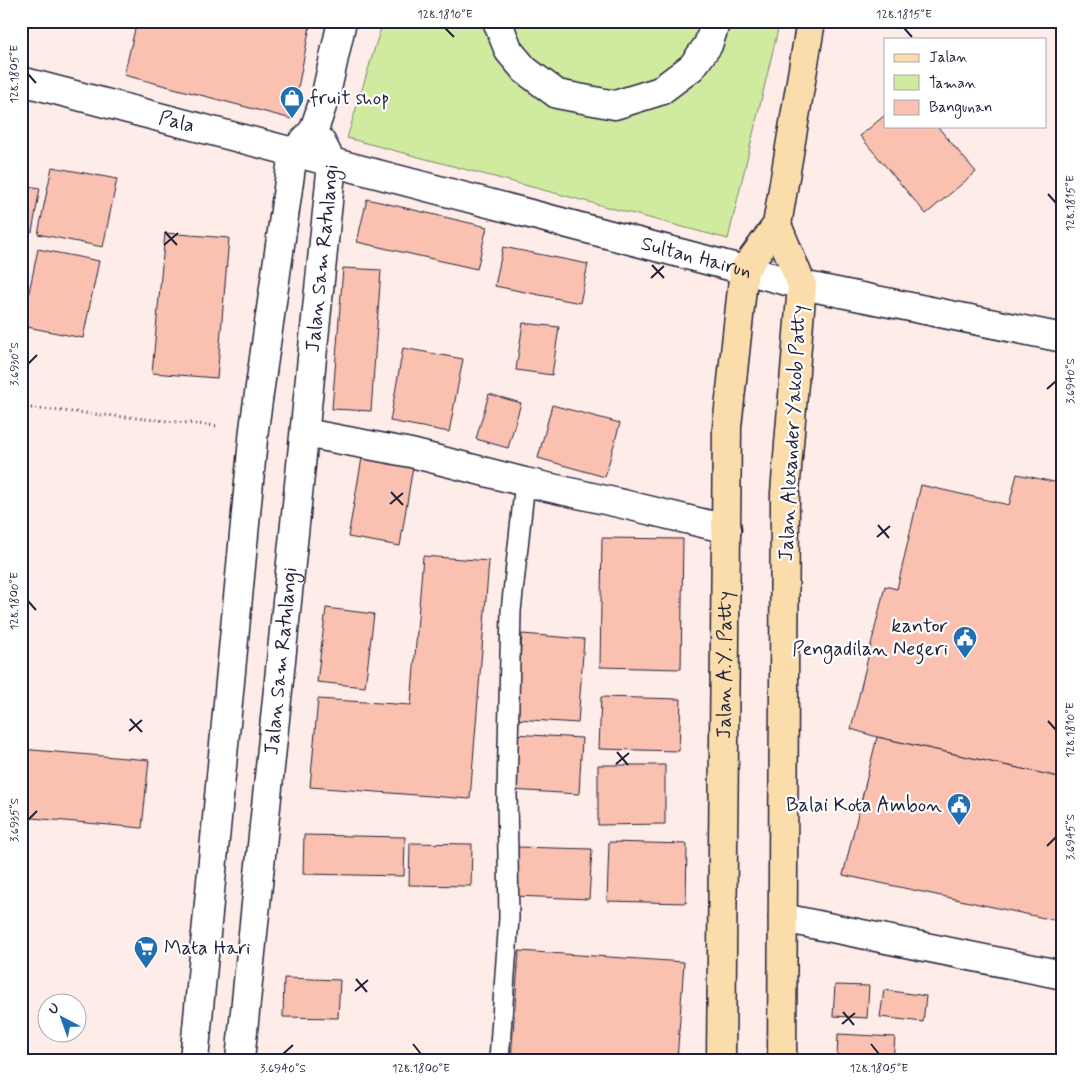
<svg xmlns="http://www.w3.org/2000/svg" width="1084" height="1081" font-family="Mynerve,sans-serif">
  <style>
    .green { fill: #d0eaa0; stroke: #79866e }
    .building { fill: #fac1b1; stroke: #22223b }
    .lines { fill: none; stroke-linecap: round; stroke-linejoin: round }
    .lane-casing { stroke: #22223b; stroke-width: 22 }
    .street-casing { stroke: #22223b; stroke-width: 31 }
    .secondary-casing { stroke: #22223b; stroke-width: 31 }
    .primary-casing { stroke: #22223b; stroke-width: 31 }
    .path { stroke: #22223b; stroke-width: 3; stroke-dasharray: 1 4; stroke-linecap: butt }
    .lane { stroke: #fff; stroke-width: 19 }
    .street { stroke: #fff; stroke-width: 28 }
    .secondary { stroke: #fff; stroke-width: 28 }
    .primary { stroke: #faddab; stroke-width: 28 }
    .ticks { fill: none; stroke: #22223b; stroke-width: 2 }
    .labels { text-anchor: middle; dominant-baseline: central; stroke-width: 4.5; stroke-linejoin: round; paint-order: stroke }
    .poi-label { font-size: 20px; fill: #22223b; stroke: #fff; text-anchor: start }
    .street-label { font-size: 20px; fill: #22223b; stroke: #fff }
    .neatline { fill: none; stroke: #22223b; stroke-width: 2 }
    .ticks-label { font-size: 12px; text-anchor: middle; fill: #22223b }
  </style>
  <rect width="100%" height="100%" fill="#feece8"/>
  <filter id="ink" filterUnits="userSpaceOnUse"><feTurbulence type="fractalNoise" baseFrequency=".02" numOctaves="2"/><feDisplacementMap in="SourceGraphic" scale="10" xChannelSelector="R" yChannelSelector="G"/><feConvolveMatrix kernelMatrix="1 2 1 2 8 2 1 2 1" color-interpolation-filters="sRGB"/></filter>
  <g filter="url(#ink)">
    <!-- green -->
    <path class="green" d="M 383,21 L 780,21 L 728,239 L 347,138 Z"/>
    <!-- building -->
    <g class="building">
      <path d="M 137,21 L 311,21 L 292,119 L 124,75 Z"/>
      <path d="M 885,115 L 885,126 L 937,126 L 976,172 L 926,214 L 860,136 Z"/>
      <path d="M 52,167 L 117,179 L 103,247 L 38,234 Z"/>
      <path d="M 21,185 L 40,188 L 32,232 L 21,230 Z"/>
      <path d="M 367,199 L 487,227 L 477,269 L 357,242 Z"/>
      <path d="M 165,233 L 229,238 L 217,378 L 152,373 Z"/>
      <path d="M 503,247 L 588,264 L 580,303 L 495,286 Z"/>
      <path d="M 38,249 L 99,261 L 83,338 L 22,326 Z"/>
      <path d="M 343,268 L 381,270 L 371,411 L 332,409 Z"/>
      <path d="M 523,323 L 559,327 L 552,375 L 516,370 Z"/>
      <path d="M 403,348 L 463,359 L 449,432 L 390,421 Z"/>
      <path d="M 489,394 L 521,403 L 508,448 L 476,439 Z"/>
      <path d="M 552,405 L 620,423 L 605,477 L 538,458 Z"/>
      <path d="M 362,458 L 413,466 L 400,546 L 348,537 Z"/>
      <path d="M 1017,474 L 1063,484 L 1063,513 L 1059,528 L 1063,529 L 1063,778 L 877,737 L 851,729 L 885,586 L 897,589 L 921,485 L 1009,505 Z"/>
      <path d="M 602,538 L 683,539 L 681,669 L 600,667 Z"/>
      <path d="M 423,556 L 489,561 L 470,799 L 310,787 L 318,699 L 411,705 Z"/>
      <path d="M 326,608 L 374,614 L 365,687 L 317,682 Z"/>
      <path d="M 522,634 L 584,639 L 578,723 L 515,719 Z"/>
      <path d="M 601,697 L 681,699 L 679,751 L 599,749 Z"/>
      <path d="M 513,734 L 582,738 L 579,794 L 510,790 Z"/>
      <path d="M 877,737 L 1063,778 L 1063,922 L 843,875 Z"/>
      <path d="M 21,749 L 149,760 L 142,828 L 21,817 Z"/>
      <path d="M 598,765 L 665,765 L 665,824 L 598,825 Z"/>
      <path d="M 304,835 L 405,837 L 404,876 L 303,874 Z"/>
      <path d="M 609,842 L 687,844 L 686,903 L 607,901 Z"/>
      <path d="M 410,843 L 472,844 L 471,886 L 409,885 Z"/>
      <path d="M 516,847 L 592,849 L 589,899 L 515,896 Z"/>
      <path d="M 519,951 L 684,962 L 677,1060 L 511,1060 Z"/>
      <path d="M 284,978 L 340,980 L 338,1018 L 283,1017 Z"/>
      <path d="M 835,985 L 869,986 L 867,1018 L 833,1016 Z"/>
      <path d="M 884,990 L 926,996 L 923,1022 L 880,1017 Z"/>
      <path d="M 838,1034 L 895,1037 L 893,1060 L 837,1060 Z"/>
    </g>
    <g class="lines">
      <defs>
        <path id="lane" d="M 499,1060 L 509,918 L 507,794 L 511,611 L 525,482"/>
        <g id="street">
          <path d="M 497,21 L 509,51 L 525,70 L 557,94 L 615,105 L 660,91 L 692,67 L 708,45 L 716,21"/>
          <path d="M 305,433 L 411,453 L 525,482 L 623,504 L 727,529"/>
          <path d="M 783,918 L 1063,975"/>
          <path d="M 194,1060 L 254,429 L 293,153 L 314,130 L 326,94 L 342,21"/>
          <path id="s1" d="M 240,1060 L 332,163 L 321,142"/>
        </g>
        <g id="secondary">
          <path id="s2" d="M 21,81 L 802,285 L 1063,338"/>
        </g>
        <g id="primary">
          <path d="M 777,225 L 802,285 L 785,493 L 782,1060"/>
          <path id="s3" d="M 721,1060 L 727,427 L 744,270 L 777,225 L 811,21"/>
        </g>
      </defs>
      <!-- lane casing -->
      <use href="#lane" class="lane-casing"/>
      <!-- street casing -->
      <use href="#street" class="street-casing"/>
      <!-- secondary casing -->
      <use href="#secondary" class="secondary-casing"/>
      <!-- primary casing -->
      <use href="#primary" class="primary-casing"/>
      <!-- path -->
      <path class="path" d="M 21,407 L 219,426"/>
      <!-- lane -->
      <use href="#lane" class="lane"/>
      <!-- street -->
      <use href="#street" class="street"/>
      <!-- secondary -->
      <use href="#secondary" class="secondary"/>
      <!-- primary -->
      <use href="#primary" class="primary"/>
    </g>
  </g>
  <!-- ticks -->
  <path class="ticks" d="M 445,28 L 454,37M 904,28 L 912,37M 28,74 L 36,83M 1048,194 L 1056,203M 165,232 L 177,245M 164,245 L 178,233M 652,265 L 664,278M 651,278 L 664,266M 28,364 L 37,355M 1047,389 L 1056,381M 391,492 L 403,505M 390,504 L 403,493M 878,525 L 889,538M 877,537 L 890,526M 28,601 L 36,610M 130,719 L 142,732M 1048,721 L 1056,730M 129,731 L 142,720M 617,752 L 628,765M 616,764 L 629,753M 28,820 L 37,811M 1047,846 L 1056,837M 356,979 L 367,992M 355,991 L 368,980M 843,1012 L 854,1025M 842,1024 L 855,1013M 413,1044 L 421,1054M 871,1044 L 879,1054M 283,1054 L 293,1045"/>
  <!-- icons -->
  <defs>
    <symbol id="shop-pin" viewBox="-11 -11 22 30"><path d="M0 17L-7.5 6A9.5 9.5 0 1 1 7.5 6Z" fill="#1f6fb2" stroke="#fff"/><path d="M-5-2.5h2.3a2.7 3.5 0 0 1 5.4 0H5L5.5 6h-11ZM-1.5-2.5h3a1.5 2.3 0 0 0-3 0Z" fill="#fff"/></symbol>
    <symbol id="civic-pin" viewBox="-11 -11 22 30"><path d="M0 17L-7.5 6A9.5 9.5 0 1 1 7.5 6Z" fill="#1f6fb2" stroke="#fff"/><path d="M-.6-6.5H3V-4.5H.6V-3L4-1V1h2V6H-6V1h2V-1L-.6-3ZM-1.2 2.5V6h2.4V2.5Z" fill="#fff"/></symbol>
    <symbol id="supermarket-pin" viewBox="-11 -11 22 30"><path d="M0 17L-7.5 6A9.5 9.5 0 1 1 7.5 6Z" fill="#1f6fb2" stroke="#fff"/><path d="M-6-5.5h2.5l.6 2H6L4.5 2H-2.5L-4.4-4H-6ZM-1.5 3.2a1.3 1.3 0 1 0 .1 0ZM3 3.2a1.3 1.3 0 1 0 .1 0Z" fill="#fff"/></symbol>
  </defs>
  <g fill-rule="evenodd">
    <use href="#shop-pin" x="278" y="84" width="28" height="38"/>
    <use href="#civic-pin" x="951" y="624" width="28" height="38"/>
    <use href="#civic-pin" x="945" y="791" width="28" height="38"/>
    <use href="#supermarket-pin" x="132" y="934" width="28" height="38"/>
  </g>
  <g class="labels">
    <!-- poi labels -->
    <g class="poi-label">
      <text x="310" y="98">fruit shop</text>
      <text x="948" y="626" text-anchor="end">kantor<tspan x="948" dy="23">Pengadilan Negeri</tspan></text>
      <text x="942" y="805" text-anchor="end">Balai Kota Ambon</text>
      <text x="164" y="948">Mata Hari</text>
    </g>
    <!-- street labels -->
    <g class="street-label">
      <text stroke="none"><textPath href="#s2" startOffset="161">Pala</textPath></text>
      <text stroke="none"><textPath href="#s1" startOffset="806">Jalan Sam Ratulangi</textPath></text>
      <text stroke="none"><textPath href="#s2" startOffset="698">Sultan Hairun</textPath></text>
      <text transform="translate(793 433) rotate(-87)">Jalan Alexander Yakob Patty</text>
      <text stroke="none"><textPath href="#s1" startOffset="401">Jalan Sam Ratulangi</textPath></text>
      <text stroke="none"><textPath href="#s3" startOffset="395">Jalan A.Y. Patty</textPath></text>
    </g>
  </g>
  <!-- margin -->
  <rect width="1084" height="1081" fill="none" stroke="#fff" stroke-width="55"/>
  <!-- legend -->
  <rect x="884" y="38" width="162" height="90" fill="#ffffff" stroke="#a7a7b1"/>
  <rect x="894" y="54" width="25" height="8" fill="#faddab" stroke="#a7a7b1"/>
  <text x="929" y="62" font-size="15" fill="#22223b">Jalan</text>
  <rect x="894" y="75" width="25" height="15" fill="#d0eaa0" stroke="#a7a7b1"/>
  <text x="929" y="88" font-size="15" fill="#22223b">Taman</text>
  <rect x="894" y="100" width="25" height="15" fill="#fac1b1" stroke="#a7a7b1"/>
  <text x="929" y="112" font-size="15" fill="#22223b">Bangunan</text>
  <!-- north arrow -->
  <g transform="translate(62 1018) rotate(319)"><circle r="24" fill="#ffffff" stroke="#a7a7b1"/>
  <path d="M0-4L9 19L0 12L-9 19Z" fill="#1f6fb2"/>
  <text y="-8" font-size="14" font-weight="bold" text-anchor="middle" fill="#22223b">U</text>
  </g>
  <rect x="28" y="28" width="1028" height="1026" class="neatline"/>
  <g class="ticks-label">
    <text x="445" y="18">128.1810°E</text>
    <text x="904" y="18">128.1815°E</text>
    <text transform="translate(14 74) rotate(-90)" y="4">128.1805°E</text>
    <text transform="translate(1070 203) rotate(-90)" y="4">128.1815°E</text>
    <text transform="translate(14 364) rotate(-90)" y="4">3.6930°S</text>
    <text transform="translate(1070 381) rotate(-90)" y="4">3.6940°S</text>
    <text transform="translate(14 601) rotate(-90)" y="4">128.1800°E</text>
    <text transform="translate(1070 730) rotate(-90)" y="4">128.1810°E</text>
    <text transform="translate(14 820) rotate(-90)" y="4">3.6935°S</text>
    <text transform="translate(1070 837) rotate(-90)" y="4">3.6945°S</text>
    <text x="283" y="1072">3.6940°S</text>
    <text x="421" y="1072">128.1800°E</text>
    <text x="879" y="1072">128.1805°E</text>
  </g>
</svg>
